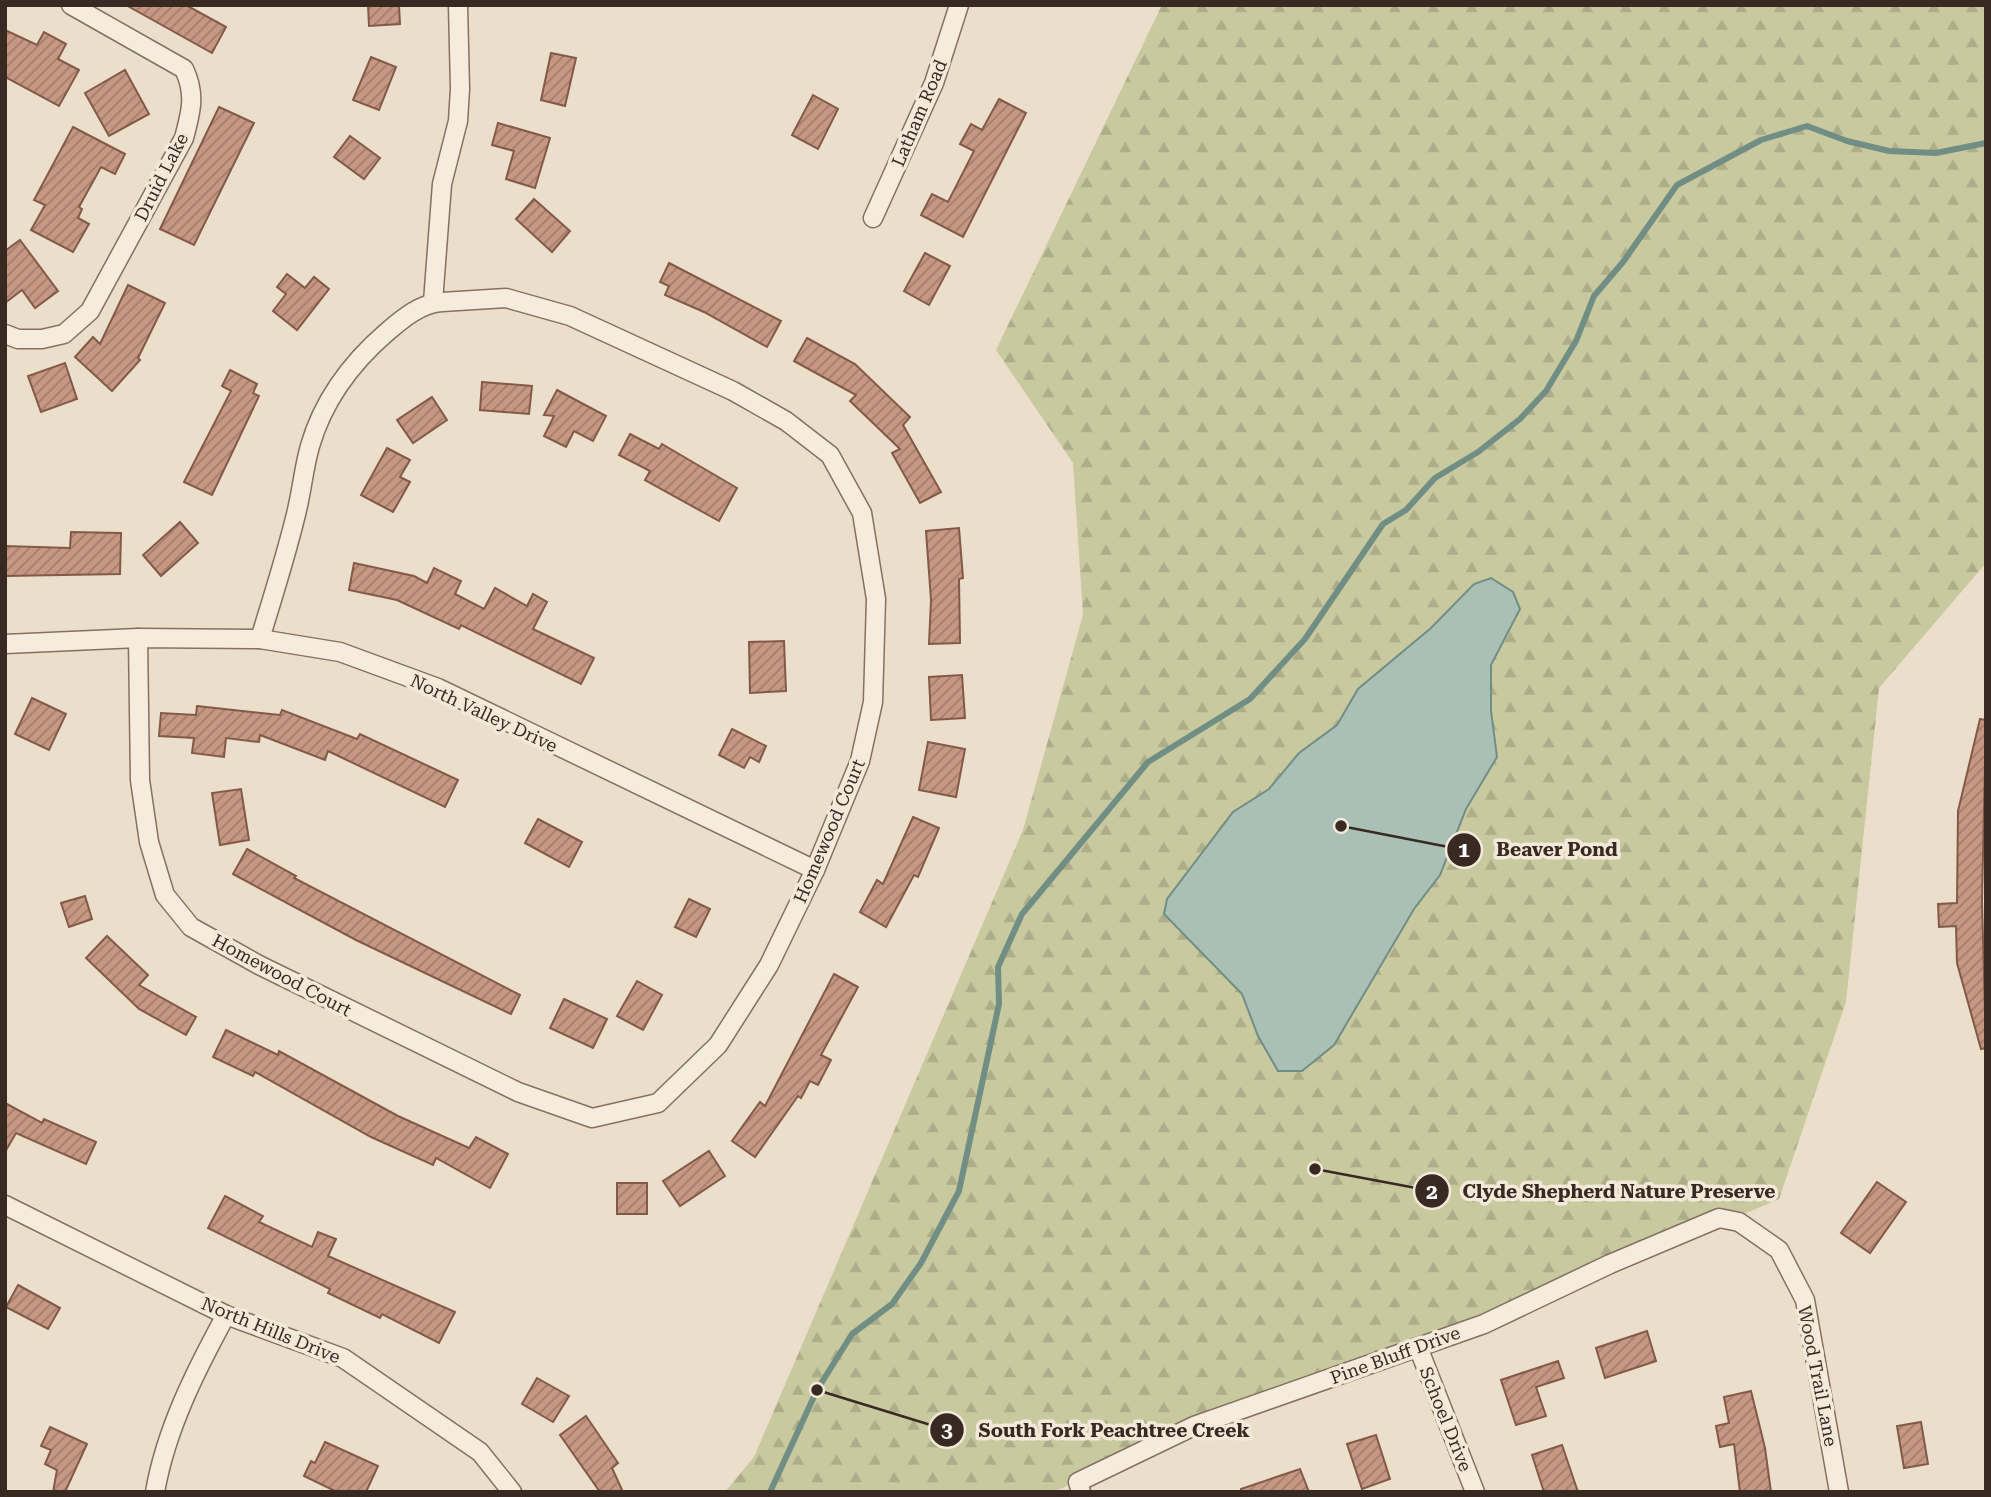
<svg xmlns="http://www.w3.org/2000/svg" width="1991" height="1497" font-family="'Roboto Serif',serif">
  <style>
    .forest { fill: url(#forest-firs); fill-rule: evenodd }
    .water { fill: #aac0b7; stroke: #718e84; stroke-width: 2 }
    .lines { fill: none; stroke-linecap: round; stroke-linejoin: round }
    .stream { stroke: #718e84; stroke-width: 6 }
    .building { fill: url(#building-hatch); stroke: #835948; stroke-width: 2 }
    .minor-casing { stroke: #867060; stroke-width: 21 }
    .minor { stroke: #f6ecdd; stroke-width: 18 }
    .labels { text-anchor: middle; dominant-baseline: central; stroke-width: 7; stroke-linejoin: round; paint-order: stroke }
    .street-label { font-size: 18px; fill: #382a22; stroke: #f3e9d9 }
    .leader { fill: none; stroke: #382a22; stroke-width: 2.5 }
    .callout-dot { fill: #382a22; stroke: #f3e9d9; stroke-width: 2.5 }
    .mark-label { font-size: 21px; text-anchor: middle; font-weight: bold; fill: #fff }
    .callout-label { font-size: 19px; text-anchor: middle; font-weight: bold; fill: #382a22; stroke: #f3e9d9; stroke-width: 7; stroke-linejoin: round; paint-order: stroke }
  </style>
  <defs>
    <pattern id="forest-firs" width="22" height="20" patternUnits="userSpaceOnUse" patternTransform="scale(1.75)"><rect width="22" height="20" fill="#c8c99f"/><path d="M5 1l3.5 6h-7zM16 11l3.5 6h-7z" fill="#adad89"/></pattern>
    <pattern id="building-hatch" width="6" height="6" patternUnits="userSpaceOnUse" patternTransform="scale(1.75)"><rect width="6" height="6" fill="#c69884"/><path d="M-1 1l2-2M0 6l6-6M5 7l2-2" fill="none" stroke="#a27c6c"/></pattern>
  </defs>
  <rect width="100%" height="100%" fill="#ebdeca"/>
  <!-- forest -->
  <path class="forest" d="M 1162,5 L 1986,5 L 1986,563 L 1879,688 L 1846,1002 L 1779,1199 L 1433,1347 L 1113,1464 L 1054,1492 L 725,1492 L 754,1457 L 1023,830 L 1083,615 L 1073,463 L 996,350 ZM 1474,584 L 1520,609 L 1491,665 L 1491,711 L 1497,757 L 1466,809 L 1440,875 L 1414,909 L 1334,1045 L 1302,1071 L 1278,1071 L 1258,1036 L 1242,994 L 1165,914 L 1167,899 L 1233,812 L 1269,789 L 1299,753 L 1338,725 L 1358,689 L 1432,628 Z"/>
  <!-- water -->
  <path class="water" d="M 1491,578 L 1513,592 L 1520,609 L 1491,665 L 1491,711 L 1497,757 L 1466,809 L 1440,875 L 1414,909 L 1334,1045 L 1302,1071 L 1278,1071 L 1258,1036 L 1242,994 L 1164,914 L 1167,899 L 1233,812 L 1269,789 L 1299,753 L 1337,725 L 1358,689 L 1431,628 L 1474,584 Z"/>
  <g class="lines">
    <!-- stream -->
    <path class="stream" d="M 770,1492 L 817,1390 L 852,1334 L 892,1304 L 921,1263 L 959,1191 L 999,1004 L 998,967 L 1022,914 L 1148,762 L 1250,699 L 1305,639 L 1383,524 L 1406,510 L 1435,478 L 1478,452 L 1520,419 L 1546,391 L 1576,341 L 1594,296 L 1623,262 L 1677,185 L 1761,140 L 1807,126 L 1847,141 L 1889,151 L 1936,153 L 1986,143"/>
  </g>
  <!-- building -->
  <g class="building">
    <path d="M 126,5 L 186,5 L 226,27 L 212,53 Z"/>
    <path d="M 368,5 L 399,5 L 400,24 L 369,26 Z"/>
    <path d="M 5,30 L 37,45 L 44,32 L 66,44 L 58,59 L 79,70 L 59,106 L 5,77 Z"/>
    <path d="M 551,53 L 576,58 L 565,106 L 541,100 Z"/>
    <path d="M 371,57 L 396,67 L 379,110 L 353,100 Z"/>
    <path d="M 125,70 L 149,114 L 109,136 L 85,93 Z"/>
    <path d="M 813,95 L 838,109 L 818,149 L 792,135 Z"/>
    <path d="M 999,99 L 1026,113 L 963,237 L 921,215 L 932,194 L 948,202 L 974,151 L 960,144 L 971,124 L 982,130 Z"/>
    <path d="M 219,107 L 254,123 L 194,245 L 160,229 Z"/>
    <path d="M 498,123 L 550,138 L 535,188 L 506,179 L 514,151 L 492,145 Z"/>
    <path d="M 73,127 L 125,154 L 115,174 L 101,167 L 79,207 L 82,209 L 78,218 L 89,224 L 73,252 L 31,230 L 45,205 L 34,200 Z"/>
    <path d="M 350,136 L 380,158 L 364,179 L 334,157 Z"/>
    <path d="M 534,199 L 570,231 L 552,252 L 516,219 Z"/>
    <path d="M 20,240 L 58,291 L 35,308 L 22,290 L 5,303 L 5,251 Z"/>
    <path d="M 925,253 L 950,266 L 929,305 L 904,291 Z"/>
    <path d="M 669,263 L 781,321 L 767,347 L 704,312 L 665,295 L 669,286 L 660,282 Z"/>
    <path d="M 287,274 L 305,288 L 314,277 L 329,289 L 297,330 L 273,311 L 286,294 L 277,287 Z"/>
    <path d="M 128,285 L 165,303 L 138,358 L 140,360 L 112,391 L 75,357 L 93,337 L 100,344 Z"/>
    <path d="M 807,338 L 855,364 L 910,417 L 903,425 L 941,492 L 920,503 L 892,453 L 900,449 L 850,401 L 856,395 L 794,361 Z"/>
    <path d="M 65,363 L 77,399 L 41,412 L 28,376 Z"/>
    <path d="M 230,370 L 257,384 L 253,393 L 259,396 L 212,495 L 184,482 L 231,391 L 222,386 Z"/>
    <path d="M 482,382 L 532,386 L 529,414 L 480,410 Z"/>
    <path d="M 557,390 L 606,416 L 593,441 L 574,431 L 566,447 L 544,436 L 554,416 L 544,415 Z"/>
    <path d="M 432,397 L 447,420 L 413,443 L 397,420 Z"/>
    <path d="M 630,434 L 659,449 L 662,444 L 737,488 L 719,521 L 645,480 L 650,471 L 619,455 Z"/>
    <path d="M 387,448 L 410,460 L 400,477 L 410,482 L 393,512 L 361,495 Z"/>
    <path d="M 180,522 L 198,543 L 161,576 L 143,555 Z"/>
    <path d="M 959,528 L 963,578 L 959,579 L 960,643 L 929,644 L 931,600 L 926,531 Z"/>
    <path d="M 71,532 L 121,533 L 120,574 L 5,576 L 5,546 L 70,548 Z"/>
    <path d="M 354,563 L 414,576 L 427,583 L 434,568 L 461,581 L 455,594 L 484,609 L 495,588 L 527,606 L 533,594 L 547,602 L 533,629 L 594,658 L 581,684 L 461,625 L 459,629 L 397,600 L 349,590 Z"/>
    <path d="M 784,641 L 786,691 L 750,693 L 749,642 Z"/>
    <path d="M 962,675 L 965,718 L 931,720 L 929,677 Z"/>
    <path d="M 32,698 L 66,714 L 49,750 L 15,734 Z"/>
    <path d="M 197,706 L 280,715 L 282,710 L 357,739 L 360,734 L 458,780 L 445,807 L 328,751 L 325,760 L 260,735 L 259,742 L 226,738 L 224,757 L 192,753 L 194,738 L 159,736 L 161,713 L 196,715 Z"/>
    <path d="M 1980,719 L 1986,720 L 1982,901 L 1986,1048 L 1981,1049 L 1957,963 L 1956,926 L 1939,927 L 1938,904 L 1957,903 L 1958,811 Z"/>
    <path d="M 732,729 L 766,746 L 759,762 L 750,757 L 744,768 L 719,755 Z"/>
    <path d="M 928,742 L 965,749 L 956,797 L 919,790 Z"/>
    <path d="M 241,789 L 249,840 L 220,845 L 212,793 Z"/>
    <path d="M 913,817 L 939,828 L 918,877 L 914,875 L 886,927 L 860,912 L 877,880 L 883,884 Z"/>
    <path d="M 538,819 L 582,842 L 569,867 L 525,843 Z"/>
    <path d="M 247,849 L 296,876 L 294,878 L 520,995 L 511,1014 L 356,940 L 233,874 Z"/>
    <path d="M 85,896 L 92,919 L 69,927 L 61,903 Z"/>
    <path d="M 689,899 L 710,909 L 696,937 L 675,927 Z"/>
    <path d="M 107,936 L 148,975 L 139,985 L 196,1017 L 186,1035 L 139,1009 L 86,958 Z"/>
    <path d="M 834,974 L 858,987 L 821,1055 L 831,1060 L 818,1085 L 810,1081 L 801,1098 L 798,1096 L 755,1157 L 732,1141 L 760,1102 L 765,1106 Z"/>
    <path d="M 637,981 L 662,995 L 643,1030 L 617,1016 Z"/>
    <path d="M 564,999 L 607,1019 L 593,1048 L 550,1028 Z"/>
    <path d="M 226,1030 L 278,1055 L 279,1051 L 398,1116 L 469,1148 L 476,1137 L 508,1154 L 490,1188 L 436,1158 L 433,1165 L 371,1137 L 255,1072 L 253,1076 L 213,1057 Z"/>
    <path d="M 5,1103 L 42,1123 L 44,1119 L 96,1142 L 86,1164 L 16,1133 L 5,1152 Z"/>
    <path d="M 709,1151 L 725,1176 L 680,1206 L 663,1181 Z"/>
    <path d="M 1877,1182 L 1906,1202 L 1870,1253 L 1841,1233 Z"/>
    <rect x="617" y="1183" width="30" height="31"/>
    <path d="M 225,1196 L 263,1216 L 259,1222 L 312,1247 L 318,1232 L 336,1239 L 328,1256 L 455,1312 L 439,1343 L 382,1314 L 380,1318 L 328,1293 L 330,1289 L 208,1228 Z"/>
    <path d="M 18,1285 L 60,1308 L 48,1329 L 6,1307 Z"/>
    <path d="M 1647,1331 L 1656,1361 L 1605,1378 L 1596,1348 Z"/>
    <path d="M 1558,1361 L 1564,1378 L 1536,1387 L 1546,1416 L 1516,1425 L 1501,1380 Z"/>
    <path d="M 537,1378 L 569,1396 L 553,1422 L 522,1404 Z"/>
    <path d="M 1751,1391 L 1765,1448 L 1771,1492 L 1740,1492 L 1734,1444 L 1720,1447 L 1716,1426 L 1729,1423 L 1724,1397 Z"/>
    <path d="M 586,1416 L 618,1463 L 612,1468 L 623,1492 L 600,1492 L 560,1435 Z"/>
    <path d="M 1921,1422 L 1928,1464 L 1904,1468 L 1897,1426 Z"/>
    <path d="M 50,1427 L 87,1444 L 65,1492 L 53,1492 L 57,1470 L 45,1464 L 51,1450 L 41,1446 Z"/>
    <path d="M 1376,1435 L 1390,1479 L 1362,1489 L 1347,1444 Z"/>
    <path d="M 325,1442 L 378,1466 L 366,1492 L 337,1492 L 304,1476 L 311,1461 L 315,1463 Z"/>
    <path d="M 1562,1445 L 1578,1492 L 1544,1492 L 1532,1455 Z"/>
    <path d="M 1300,1469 L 1309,1492 L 1241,1492 L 1241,1489 Z"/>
  </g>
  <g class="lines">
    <defs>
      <g id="minor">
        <path d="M 873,218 L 934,83 L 959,5"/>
        <path d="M 433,302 L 442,184 L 458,121 L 460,89 L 458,5"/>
        <path d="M 5,334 L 18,339 L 42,339 L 64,334 L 90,311 L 184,138 C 191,112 196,94 184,69 L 71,5"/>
        <path d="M 138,638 L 140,780 L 149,842 L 165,895 L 191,927 L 259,965 L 518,1092 L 592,1118 L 658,1103 L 718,1045 L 769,965 L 815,870 L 860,761 L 873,702 L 876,599 L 862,513 L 830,455 L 786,421 L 733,391 L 570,316 L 506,298 L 442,302 C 421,303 402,319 387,332 C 351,363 323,401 310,446 C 304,467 302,489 297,510 C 287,553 273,596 260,639"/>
        <path d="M 5,644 L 138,638 L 260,639 L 340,652 L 438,688 L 815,870"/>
        <path d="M 5,1205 L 226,1315 L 343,1358 L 480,1452 L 512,1492"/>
        <path d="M 1418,1347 L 1475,1492"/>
        <path d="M 155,1492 C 166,1429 196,1370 226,1315"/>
        <path d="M 1081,1492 L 1078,1482 L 1194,1426 L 1484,1324 L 1610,1264 L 1719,1218 L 1739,1222 L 1779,1250 L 1805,1300 L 1839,1492"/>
      </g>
    </defs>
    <!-- minor casing -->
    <use href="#minor" class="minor-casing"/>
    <!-- minor -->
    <use href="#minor" class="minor"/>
  </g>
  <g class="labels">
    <!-- street labels -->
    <g class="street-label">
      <text transform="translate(919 113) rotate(-67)">Latham Road</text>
      <text transform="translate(161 177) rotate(-63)">Druid Lake</text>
      <text transform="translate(484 713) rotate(25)">North Valley Drive</text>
      <text transform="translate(829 831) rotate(-67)">Homewood Court</text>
      <text transform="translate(282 975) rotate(28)">Homewood Court</text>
      <text transform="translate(271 1330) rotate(22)">North Hills Drive</text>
      <text transform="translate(1395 1355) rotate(-20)">Pine Bluff Drive</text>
      <text transform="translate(1818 1376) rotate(79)">Wood Trail Lane</text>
      <text transform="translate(1446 1419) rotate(68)">Schoel Drive</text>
    </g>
  </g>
  <!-- callouts -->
  <path class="leader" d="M1341 826L1464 850M1315 1169L1432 1191M817 1390L947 1430"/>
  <g class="callout-dot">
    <circle cx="1341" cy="826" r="7"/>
    <circle cx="1315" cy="1169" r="7"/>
    <circle cx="817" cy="1390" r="7"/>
    <circle cx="1464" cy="850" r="18"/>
    <circle cx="1432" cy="1191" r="18"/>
    <circle cx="947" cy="1430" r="18"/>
  </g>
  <g class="mark-label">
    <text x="1464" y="857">1</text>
    <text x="1432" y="1199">2</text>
    <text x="947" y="1437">3</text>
  </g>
  <g class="callout-label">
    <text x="1557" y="856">Beaver Pond</text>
    <text x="1619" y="1198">Clyde Shepherd Nature Preserve</text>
    <text x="1114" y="1437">South Fork Peachtree Creek</text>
  </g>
  <!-- border -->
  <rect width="1991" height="1497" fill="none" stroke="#382a22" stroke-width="14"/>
</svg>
